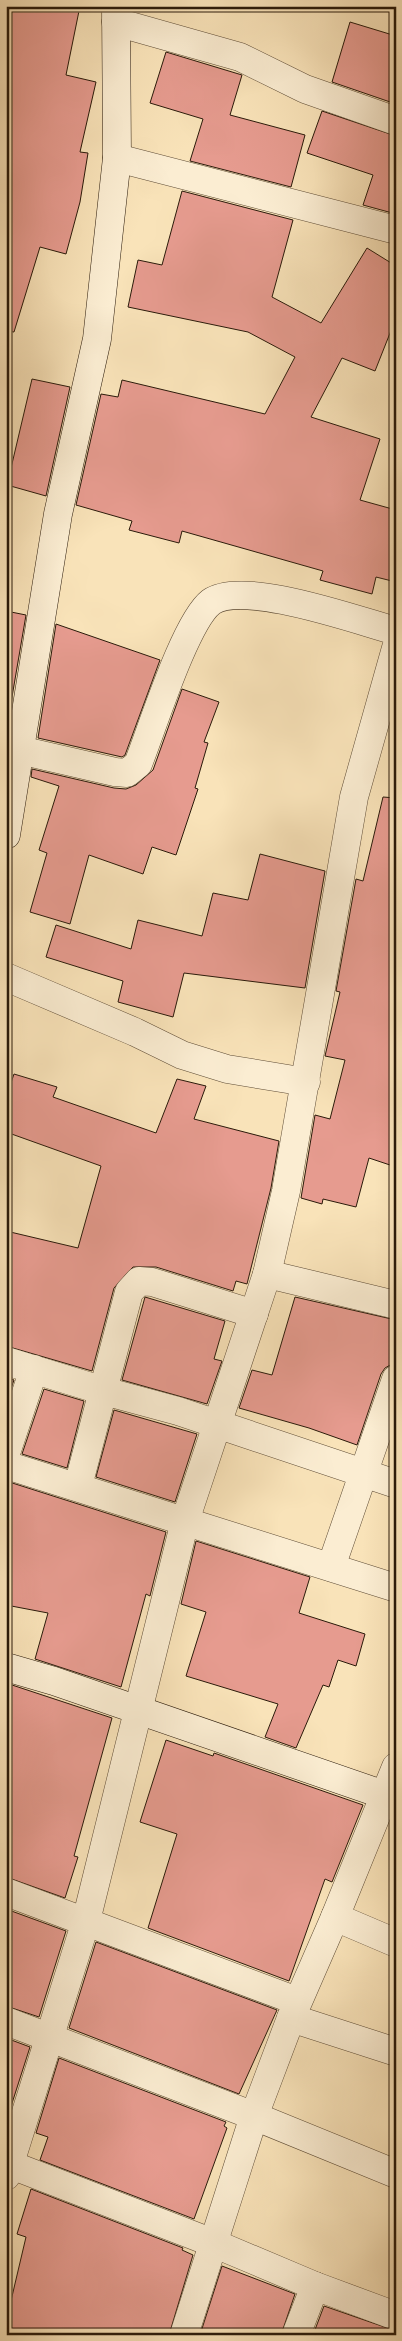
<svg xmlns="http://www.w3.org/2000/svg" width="402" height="2341" font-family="'IM FELL French Canon',serif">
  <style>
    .building { fill: #e69b8f; stroke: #2a1a0a }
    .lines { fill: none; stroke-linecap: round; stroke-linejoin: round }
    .street-casing { stroke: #5e4c36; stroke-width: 29 }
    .secondary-casing { stroke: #2a1a0a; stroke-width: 29 }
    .street { stroke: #fbedd2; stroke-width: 28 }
    .secondary { stroke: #fbedd2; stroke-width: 28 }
  </style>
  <rect width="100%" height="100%" fill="#f9e3b9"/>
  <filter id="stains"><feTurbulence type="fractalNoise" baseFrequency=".004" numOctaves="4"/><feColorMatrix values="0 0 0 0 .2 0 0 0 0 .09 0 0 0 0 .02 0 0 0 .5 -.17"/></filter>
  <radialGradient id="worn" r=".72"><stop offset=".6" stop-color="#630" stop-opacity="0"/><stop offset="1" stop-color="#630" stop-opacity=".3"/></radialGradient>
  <!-- building -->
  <g class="building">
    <path d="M 6,6 L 80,6 L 66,75 L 96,82 L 80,152 L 88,153 L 80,202 L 66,254 L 40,247 L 14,332 L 6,331 Z"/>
    <path d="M 350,22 L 396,36 L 396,104 L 332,82 Z"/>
    <path d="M 166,52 L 242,75 L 230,115 L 305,135 L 291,187 L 190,161 L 203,119 L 150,103 Z"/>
    <path d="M 322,111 L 396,136 L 396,214 L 363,205 L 373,175 L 307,153 Z"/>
    <path d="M 182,191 L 293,220 L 272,297 L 321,323 L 367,248 L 396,266 L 396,318 L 375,371 L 342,358 L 311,417 L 380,439 L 360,500 L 396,510 L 396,582 L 376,577 L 372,594 L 320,580 L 323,571 L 182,531 L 179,543 L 129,530 L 132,521 L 76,505 L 101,394 L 118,397 L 122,380 L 265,414 L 295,357 L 248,332 L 128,307 L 138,260 L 162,265 Z"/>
    <path d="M 32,379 L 70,387 L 46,496 L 7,485 Z"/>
    <path d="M 6,611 L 26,615 L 6,732 Z"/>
    <path d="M 56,624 L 160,660 L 125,755 L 122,757 L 38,738 Z"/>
    <path d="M 182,689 L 219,702 L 204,742 L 208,743 L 195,788 L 198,789 L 176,855 L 152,847 L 143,874 L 89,855 L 70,924 L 30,912 L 47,853 L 39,850 L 59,786 L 31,777 L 32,769 L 114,788 L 126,789 L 136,785 L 153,770 Z"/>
    <path d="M 383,797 L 396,798 L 396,1167 L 369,1158 L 356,1207 L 323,1199 L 322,1204 L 301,1198 L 315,1115 L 330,1119 L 345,1060 L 325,1056 L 340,992 L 336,991 L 356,879 L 363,881 Z"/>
    <path d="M 260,854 L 325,871 L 305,988 L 184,973 L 173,1017 L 118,1002 L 123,981 L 46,957 L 56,925 L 131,949 L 138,920 L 202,936 L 213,893 L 248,900 Z"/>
    <path d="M 14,1074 L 57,1087 L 53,1097 L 156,1133 L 177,1079 L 206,1086 L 194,1119 L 279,1141 L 271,1188 L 247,1284 L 236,1281 L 233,1291 L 156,1267 L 133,1267 L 114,1288 L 92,1371 L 6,1346 L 6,1231 L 78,1248 L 101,1166 L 6,1132 L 6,1097 Z"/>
    <path d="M 145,1297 L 225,1321 L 214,1359 L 222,1361 L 207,1404 L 122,1380 Z"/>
    <path d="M 295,1297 L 396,1320 L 396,1353 L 392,1364 L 385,1368 L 381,1374 L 357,1445 L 309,1428 L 239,1408 L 252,1370 L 272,1375 Z"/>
    <path d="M 6,1377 L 14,1380 L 6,1403 Z"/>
    <path d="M 44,1389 L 84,1401 L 67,1468 L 22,1454 Z"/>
    <path d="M 114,1410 L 197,1434 L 175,1502 L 96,1477 Z"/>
    <path d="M 6,1481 L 166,1532 L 150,1596 L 146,1594 L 121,1687 L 35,1659 L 48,1613 L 6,1605 Z"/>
    <path d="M 196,1541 L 310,1577 L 299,1613 L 365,1634 L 356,1666 L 338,1660 L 329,1687 L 323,1685 L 296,1748 L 265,1737 L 278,1704 L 186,1676 L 206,1612 L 181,1604 Z"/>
    <path d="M 6,1683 L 112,1718 L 74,1856 L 78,1857 L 65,1898 L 6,1877 Z"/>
    <path d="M 166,1740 L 213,1756 L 214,1753 L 363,1805 L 332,1882 L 325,1879 L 289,1981 L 148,1928 L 177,1834 L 140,1822 Z"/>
    <path d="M 6,1909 L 66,1931 L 39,2017 L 6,2006 Z"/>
    <path d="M 96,1942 L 277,2010 L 239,2094 L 69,2028 Z"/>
    <path d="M 6,2038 L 30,2047 L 6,2122 Z"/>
    <path d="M 59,2058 L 226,2122 L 224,2126 L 227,2128 L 194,2219 L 40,2160 L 48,2137 L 36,2133 Z"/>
    <path d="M 31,2189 L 183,2248 L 182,2250 L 193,2255 L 169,2335 L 6,2335 L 6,2322 L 26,2237 L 17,2234 Z"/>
    <path d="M 222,2266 L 295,2294 L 281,2335 L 200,2335 Z"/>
    <path d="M 324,2306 L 396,2331 L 396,2335 L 313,2335 Z"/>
  </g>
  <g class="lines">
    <defs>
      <g id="street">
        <path d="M 116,22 L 240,57 L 305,89 L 396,121"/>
        <path d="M 117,158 L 396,230"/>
        <path d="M 6,747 L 115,772 L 127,773 L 138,764 C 152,729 185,622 211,602 C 242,579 359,621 396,631"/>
        <path d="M 6,977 L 135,1032 L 182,1055 L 227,1069 L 306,1082"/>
        <path d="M 267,1274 L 396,1305"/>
        <path d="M 6,1361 L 104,1391 L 178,1411 L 396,1484"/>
        <path d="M 6,1453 L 34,1369"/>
        <path d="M 6,1465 L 396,1588"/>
        <path d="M 78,1486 L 129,1292 L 139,1281 L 152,1282 L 254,1314"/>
        <path d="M 331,1567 L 396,1379"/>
        <path d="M 6,1892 L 297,2001"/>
        <path d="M 335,1917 L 396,1943"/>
        <path d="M 291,2018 L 396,2052"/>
        <path d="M 6,2021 L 254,2116 L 396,2174"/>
        <path d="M 6,2163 L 213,2243 L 315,2286 L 396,2316"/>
        <path d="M 6,2176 L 86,1921 L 185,1521 L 267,1274 L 286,1191 L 354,797 L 396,648"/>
        <path d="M 184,2335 L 254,2116 L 291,2018 L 335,1917 L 396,1767"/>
        <path d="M 296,2335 L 315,2286"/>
      </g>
      <g id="secondary">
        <path d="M 6,835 L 58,514 L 97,339 L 117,158 L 116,6"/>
        <path d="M 6,1667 L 54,1681 L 396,1799"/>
      </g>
    </defs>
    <!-- street casing -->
    <use href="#street" class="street-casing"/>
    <!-- secondary casing -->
    <use href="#secondary" class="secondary-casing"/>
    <!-- street -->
    <use href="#street" class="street"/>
    <!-- secondary -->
    <use href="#secondary" class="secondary"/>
  </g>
  <!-- margin -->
  <rect width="402" height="2341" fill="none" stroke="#f9e3b9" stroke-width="25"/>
  <rect x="8" y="8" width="387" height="2326" fill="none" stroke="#2a1a0a" stroke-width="2.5"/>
  <rect x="12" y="12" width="377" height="2316" fill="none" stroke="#2a1a0a"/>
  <rect width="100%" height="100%" filter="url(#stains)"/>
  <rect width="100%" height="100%" fill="url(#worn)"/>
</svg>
